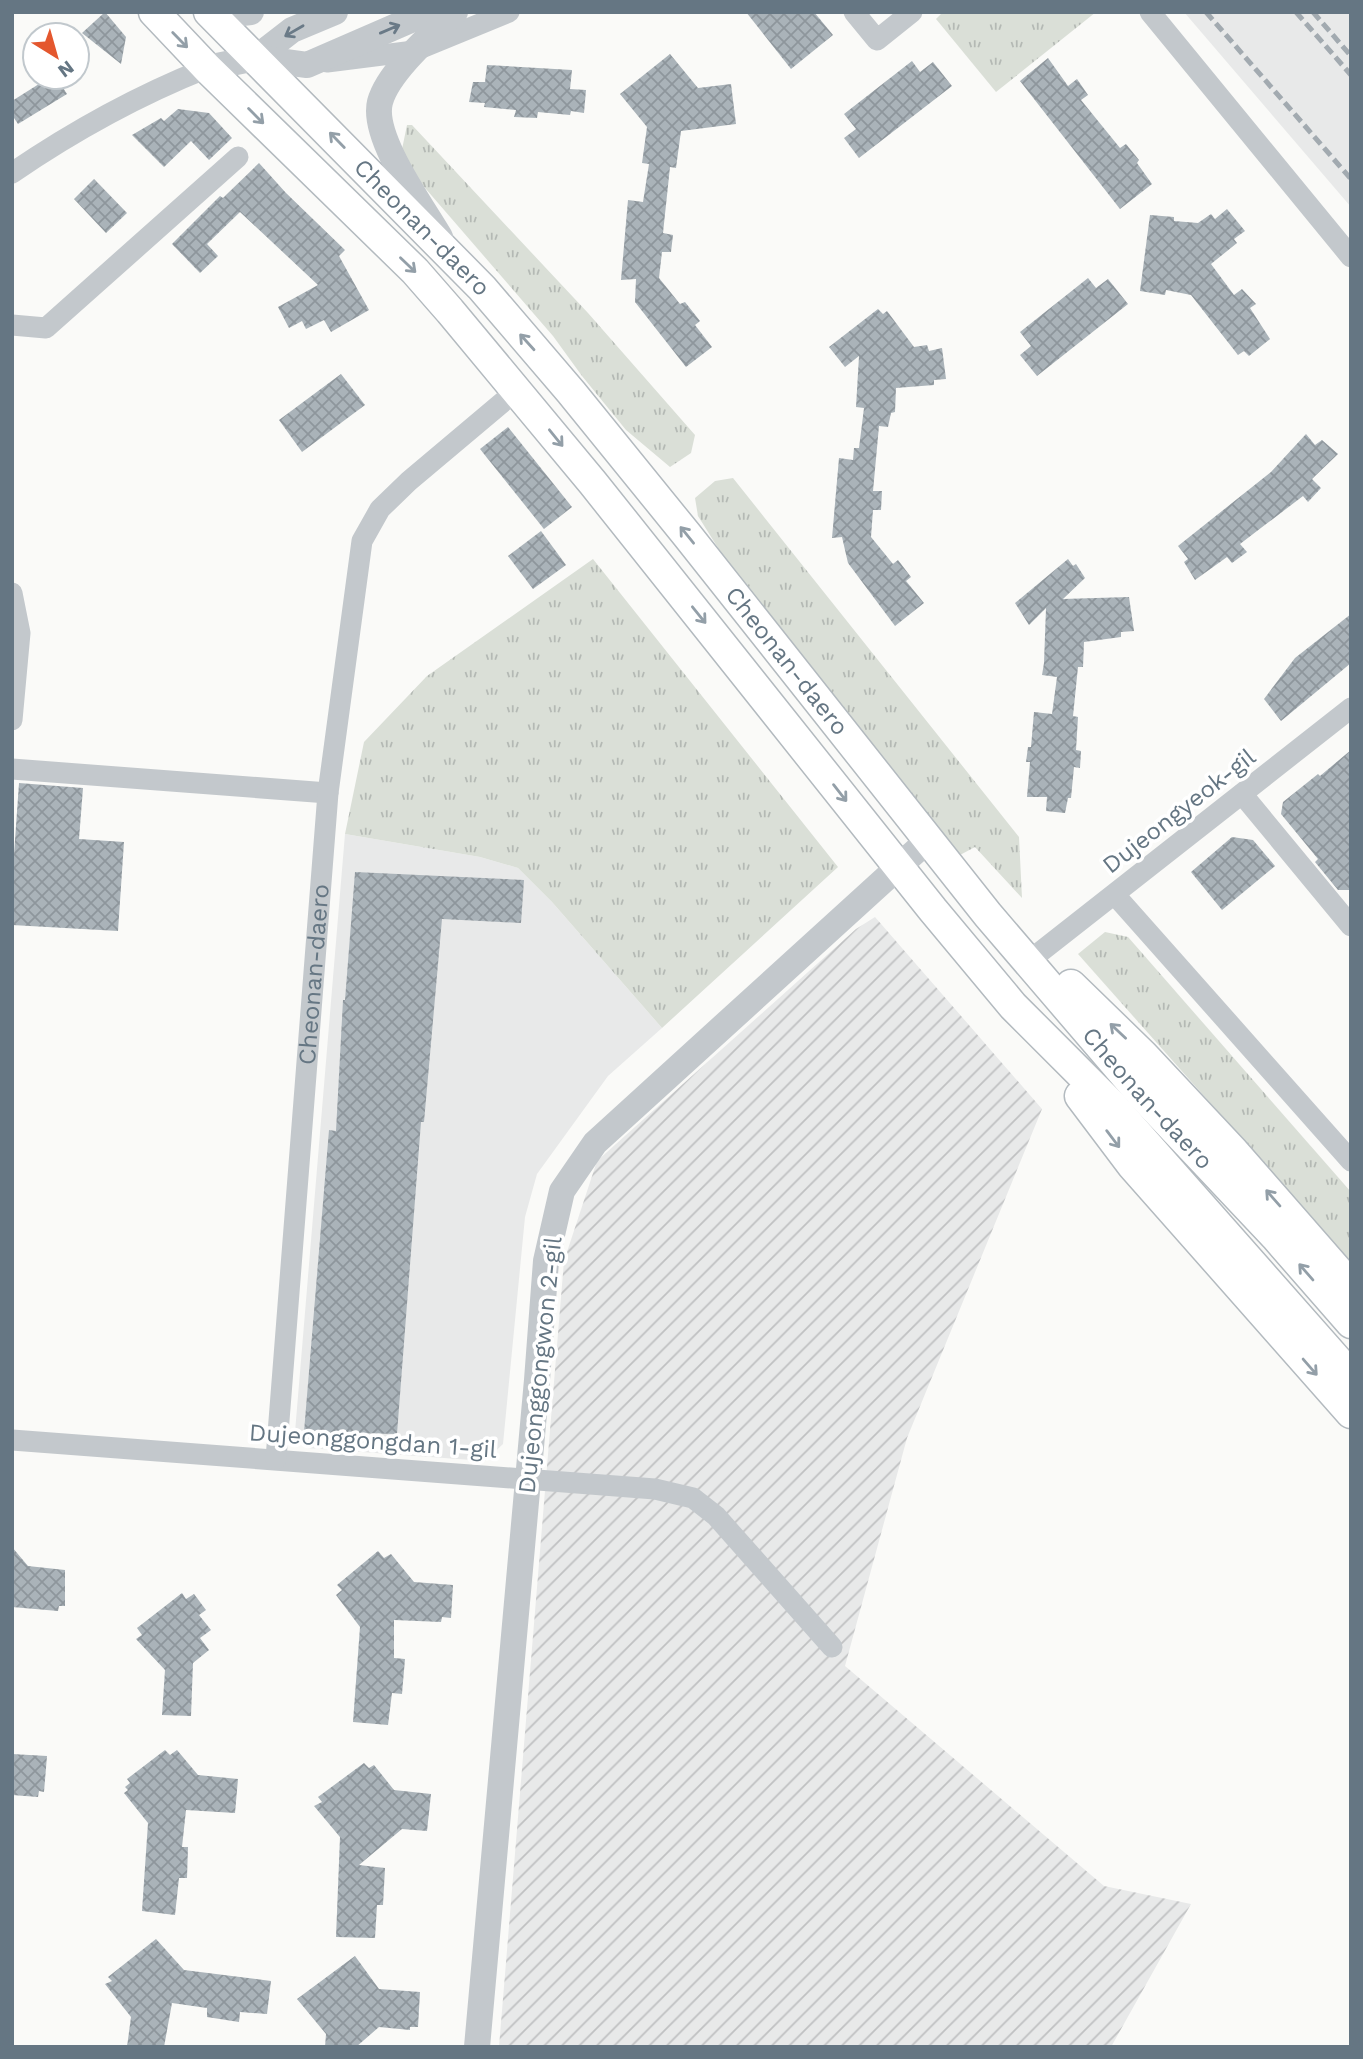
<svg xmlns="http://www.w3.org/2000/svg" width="1363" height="2059" font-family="'Work Sans',sans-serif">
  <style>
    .built { fill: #e8e9e9 }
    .industrial { fill: url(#industrial-furrows) }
    .grass { fill: url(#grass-tufts) }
    .building { fill: url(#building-cross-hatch) }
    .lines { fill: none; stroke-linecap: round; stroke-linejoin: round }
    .secondary-casing { stroke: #b3babf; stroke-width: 33 }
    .minor { stroke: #c3c8cc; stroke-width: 21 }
    .tertiary { stroke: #c3c8cc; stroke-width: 26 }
    .secondary { stroke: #fff; stroke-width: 30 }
    .rail { stroke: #a2aab0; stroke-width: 5; stroke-dasharray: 10 5; stroke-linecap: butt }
    .oneway { stroke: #6a7a87 }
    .oneway2 { stroke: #939fa8 }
    .labels { text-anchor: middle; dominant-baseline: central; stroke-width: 7; stroke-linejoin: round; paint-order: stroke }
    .street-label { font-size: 24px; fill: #657683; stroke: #fff }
  </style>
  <defs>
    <pattern id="industrial-furrows" width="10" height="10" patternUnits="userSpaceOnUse" patternTransform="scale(1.75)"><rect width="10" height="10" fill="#e8e9e9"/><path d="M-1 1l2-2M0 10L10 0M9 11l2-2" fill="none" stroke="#c0c1c2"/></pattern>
    <pattern id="grass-tufts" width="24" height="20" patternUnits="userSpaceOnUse" patternTransform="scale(1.75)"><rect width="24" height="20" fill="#dadfd7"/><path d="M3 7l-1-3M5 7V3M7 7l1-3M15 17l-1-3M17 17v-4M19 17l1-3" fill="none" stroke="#b4b9b4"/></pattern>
    <pattern id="building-cross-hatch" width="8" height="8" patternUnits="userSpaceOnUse" patternTransform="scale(1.75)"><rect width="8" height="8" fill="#aab3b9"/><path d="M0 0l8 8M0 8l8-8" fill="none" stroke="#8e969c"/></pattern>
  </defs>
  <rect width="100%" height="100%" fill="#fafaf8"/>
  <!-- built -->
  <g class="built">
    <path d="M 1184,12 L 1351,12 L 1351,207 Z"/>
    <path d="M 345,834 L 480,857 L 518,868 L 552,902 L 662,1028 L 608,1076 L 537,1174 L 525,1217 L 503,1444 L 485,1461 L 307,1448 L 295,1432 Z"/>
  </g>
  <!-- industrial -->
  <path class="industrial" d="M 875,917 L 1042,1109 L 907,1438 L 845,1666 L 1104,1886 L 1191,1904 L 1111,2047 L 499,2047 L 564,1261 L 597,1161 L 856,929 Z"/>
  <!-- grass -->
  <g class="grass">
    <path d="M 943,12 L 1096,12 L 996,92 L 936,19 Z"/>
    <path d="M 407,125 L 412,125 L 588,313 L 695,435 L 691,453 L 670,467 L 626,430 L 582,376 L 553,336 L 400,159 Z"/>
    <path d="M 733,478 L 1019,837 L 1022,898 L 975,847 L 960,855 L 735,575 L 698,516 L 695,498 L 715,481 Z"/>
    <path d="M 593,559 L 838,867 L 662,1028 L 552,902 L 518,868 L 480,857 L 345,834 L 364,742 L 427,676 Z"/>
    <path d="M 1105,932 L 1128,937 L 1351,1192 L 1351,1262 L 1078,954 Z"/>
  </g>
  <!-- building -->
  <g class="building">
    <path d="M 105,12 L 126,37 L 121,64 L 82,33 Z"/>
    <path d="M 746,12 L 814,12 L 833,35 L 791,69 Z"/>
    <path d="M 670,54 L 698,88 L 731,84 L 736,124 L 681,131 L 676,168 L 670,167 L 663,233 L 673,235 L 671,252 L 662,252 L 659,278 L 680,304 L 685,302 L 700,321 L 695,325 L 712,347 L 686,367 L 635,302 L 636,279 L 621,280 L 628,200 L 643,202 L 649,164 L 642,163 L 647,127 L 620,94 Z"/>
    <path d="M 1048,58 L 1068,86 L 1077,79 L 1088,95 L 1081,100 L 1120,148 L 1126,144 L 1139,160 L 1137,163 L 1152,184 L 1120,209 L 1020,81 Z"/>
    <path d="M 912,61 L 920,72 L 933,62 L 952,86 L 859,158 L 844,138 L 856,129 L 844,114 Z"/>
    <path d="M 487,65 L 572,70 L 570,89 L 586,90 L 584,113 L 571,111 L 570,115 L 538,112 L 537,118 L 514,117 L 516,110 L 484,107 L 485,103 L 469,102 L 473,82 L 485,82 Z"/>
    <path d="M 50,77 L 56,77 L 67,94 L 18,124 L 12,115 L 12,101 Z"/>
    <path d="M 178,109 L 209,113 L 232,138 L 209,160 L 191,141 L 164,167 L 132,135 L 161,118 L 164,121 Z"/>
    <path d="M 259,163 L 286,193 L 345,250 L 339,256 L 369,310 L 331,332 L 324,320 L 306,329 L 302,321 L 289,328 L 278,307 L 318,285 L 240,212 L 207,244 L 218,256 L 200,273 L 172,244 L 220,196 L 223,198 Z"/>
    <path d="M 94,179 L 127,213 L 106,233 L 74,199 Z"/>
    <path d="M 1227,209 L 1245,231 L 1234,239 L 1237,243 L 1211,264 L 1234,295 L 1242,289 L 1256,304 L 1250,308 L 1270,339 L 1249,356 L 1244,351 L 1238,355 L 1191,295 L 1166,290 L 1165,295 L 1140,291 L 1150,215 L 1174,217 L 1174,221 L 1198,223 L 1211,214 L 1215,219 Z"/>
    <path d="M 1088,278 L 1096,288 L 1108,279 L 1128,304 L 1037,376 L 1020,355 L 1031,346 L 1020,332 Z"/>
    <path d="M 878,309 L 883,314 L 887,311 L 914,347 L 927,345 L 929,351 L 942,348 L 946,379 L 934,380 L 934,385 L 896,388 L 895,412 L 891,413 L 888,427 L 879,426 L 873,491 L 882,491 L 881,510 L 873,510 L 871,537 L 893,564 L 898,560 L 911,577 L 906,581 L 924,603 L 895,626 L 848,563 L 842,537 L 832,538 L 839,458 L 853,460 L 854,448 L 859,448 L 864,408 L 856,407 L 859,356 L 845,367 L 829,347 Z"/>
    <path d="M 341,374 L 365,405 L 302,452 L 279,420 Z"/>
    <path d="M 508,427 L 572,507 L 544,529 L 480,449 Z"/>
    <path d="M 1306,434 L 1315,445 L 1322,440 L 1338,454 L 1312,479 L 1321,488 L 1308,502 L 1303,496 L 1240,544 L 1247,552 L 1232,563 L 1227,557 L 1195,580 L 1184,562 L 1188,559 L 1178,546 L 1271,472 Z"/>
    <path d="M 541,531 L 566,565 L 533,589 L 508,556 Z"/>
    <path d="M 1068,559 L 1073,566 L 1076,564 L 1085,578 L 1063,599 L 1129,597 L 1134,631 L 1121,632 L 1121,637 L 1084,642 L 1083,667 L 1078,667 L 1073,716 L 1078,717 L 1076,750 L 1081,751 L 1080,768 L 1074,767 L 1071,798 L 1068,798 L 1065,813 L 1046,811 L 1047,797 L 1027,797 L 1030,762 L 1026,762 L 1028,747 L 1031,747 L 1034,712 L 1052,714 L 1057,677 L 1042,675 L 1044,663 L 1046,608 L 1029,625 L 1015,603 Z"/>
    <path d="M 1351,614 L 1351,663 L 1281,721 L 1264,699 L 1295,658 Z"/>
    <path d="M 1351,750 L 1351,890 L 1338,890 L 1315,862 L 1318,859 L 1281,814 L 1283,802 L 1318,774 L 1320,776 Z"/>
    <path d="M 19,783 L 83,788 L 79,839 L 124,842 L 118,931 L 12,925 L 12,883 Z"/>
    <path d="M 1232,837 L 1253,840 L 1275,866 L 1222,910 L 1191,872 Z"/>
    <path d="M 355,872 L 524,880 L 521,923 L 442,919 L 424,1122 L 421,1122 L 397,1434 L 304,1432 L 329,1130 L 336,1131 L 343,1000 L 345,1000 Z"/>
    <path d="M 12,1547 L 28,1566 L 65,1570 L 65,1606 L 59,1606 L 58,1611 L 12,1607 Z"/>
    <path d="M 378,1551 L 384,1558 L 391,1554 L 414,1582 L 453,1585 L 451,1618 L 442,1617 L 441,1622 L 394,1620 L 394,1658 L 405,1659 L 402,1694 L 392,1693 L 388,1725 L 353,1722 L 360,1627 L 336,1595 L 342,1590 L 337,1585 Z"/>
    <path d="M 182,1593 L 186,1599 L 194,1594 L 206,1610 L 199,1615 L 211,1630 L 200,1638 L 209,1650 L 193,1663 L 191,1716 L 162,1715 L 165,1670 L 136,1639 L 142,1635 L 137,1628 Z"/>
    <path d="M 165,1750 L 170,1755 L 177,1750 L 198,1775 L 238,1779 L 235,1813 L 186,1810 L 182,1847 L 188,1847 L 187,1878 L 179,1878 L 175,1915 L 142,1911 L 148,1823 L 124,1793 L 128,1790 L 125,1787 L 130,1783 L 127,1779 Z"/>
    <path d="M 12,1754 L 47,1756 L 44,1792 L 39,1791 L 38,1797 L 12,1795 Z"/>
    <path d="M 364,1763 L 369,1768 L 374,1765 L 394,1790 L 431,1794 L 427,1831 L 402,1829 L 359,1865 L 385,1868 L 383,1905 L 377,1905 L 375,1938 L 336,1937 L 340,1837 L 314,1806 L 322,1802 L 318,1797 Z"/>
    <path d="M 156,1939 L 184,1970 L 271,1981 L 267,2014 L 240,2012 L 239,2022 L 207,2017 L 207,2008 L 172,2003 L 164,2047 L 127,2047 L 131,2017 L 105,1984 L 112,1981 L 108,1977 Z"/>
    <path d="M 355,1956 L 379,1989 L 420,1992 L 418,2027 L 410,2027 L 410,2030 L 379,2027 L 356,2047 L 325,2047 L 326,2034 L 297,1999 Z"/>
  </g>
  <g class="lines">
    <defs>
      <g id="secondary">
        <path d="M 154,12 L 207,68 L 415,271 L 450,311 L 593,483 L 933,910 L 1013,1006 L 1110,1103 L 1351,1376"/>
        <path id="s2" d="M 209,12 L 482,288 L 571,392 L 687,535 L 988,915 L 1143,1096 L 1276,1237 L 1351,1323"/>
        <path d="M 1071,985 L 1143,1055 L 1234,1152 L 1351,1286"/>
        <path d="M 1080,1096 L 1132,1165 L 1351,1413"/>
      </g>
    </defs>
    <!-- secondary casing -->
    <use href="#secondary" class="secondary-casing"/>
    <!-- minor -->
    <g class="minor">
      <path d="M 854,12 L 877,40 L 912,12"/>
      <path d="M 1150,12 L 1351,257"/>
      <path d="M 327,62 L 414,51 L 509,12"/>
      <path d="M 12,173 C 72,132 139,95 207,68"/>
      <path d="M 12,325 L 46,328 L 238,157"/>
      <path d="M 12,593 L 20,633 L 12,720"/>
      <path d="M 12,769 L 328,793"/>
      <path d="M 1242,794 L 1351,926"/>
      <path d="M 1115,895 L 1351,1161"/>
      <path d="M 1039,953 L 1351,708"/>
      <path d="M 12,1440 L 655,1489 L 693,1498 L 716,1516 L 832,1647"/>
      <path id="s1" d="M 276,1459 L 328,793 L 362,541 L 380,509 L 409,481 L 517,390"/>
    </g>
    <!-- tertiary -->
    <g class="tertiary">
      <path d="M 228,12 L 233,14 L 251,12"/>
      <path d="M 256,58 L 292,30 L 335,12"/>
      <path d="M 207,68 L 256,58 L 307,65 L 429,12"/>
      <path d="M 440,237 C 422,206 371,137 380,102 C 388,72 433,33 455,12"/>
      <path d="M 477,2047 L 537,1380 L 546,1261 L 562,1191 L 595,1143 L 928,840"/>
    </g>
    <!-- secondary -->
    <use href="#secondary" class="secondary"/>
    <!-- rail -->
    <g class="rail">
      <path d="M 1206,12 L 1351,179"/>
      <path d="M 1296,12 L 1351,75"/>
      <path d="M 1313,12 L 1351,56"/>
    </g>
  </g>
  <!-- one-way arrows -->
  <defs><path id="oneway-shaft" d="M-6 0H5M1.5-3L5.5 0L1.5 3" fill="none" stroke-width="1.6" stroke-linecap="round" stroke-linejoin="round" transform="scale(1.75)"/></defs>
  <g class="oneway">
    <use href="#oneway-shaft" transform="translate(390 29) rotate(-23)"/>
    <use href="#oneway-shaft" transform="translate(294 31) rotate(150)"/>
  </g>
  <g class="oneway2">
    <use href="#oneway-shaft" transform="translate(180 40) rotate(46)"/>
    <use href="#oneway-shaft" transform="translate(256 116) rotate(45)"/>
    <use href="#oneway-shaft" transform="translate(337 140) rotate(-134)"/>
    <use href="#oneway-shaft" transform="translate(408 265) rotate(44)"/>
    <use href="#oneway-shaft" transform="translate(527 342) rotate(-132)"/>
    <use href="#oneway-shaft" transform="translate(556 438) rotate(51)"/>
    <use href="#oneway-shaft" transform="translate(687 535) rotate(-129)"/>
    <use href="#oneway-shaft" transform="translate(699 615) rotate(51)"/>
    <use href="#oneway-shaft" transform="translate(840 793) rotate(52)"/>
    <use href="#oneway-shaft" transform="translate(1118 1031) rotate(-137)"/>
    <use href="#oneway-shaft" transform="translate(1113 1139) rotate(53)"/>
    <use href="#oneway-shaft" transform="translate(1273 1198) rotate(-131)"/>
    <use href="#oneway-shaft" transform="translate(1306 1272) rotate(-131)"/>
    <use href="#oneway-shaft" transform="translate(1310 1367) rotate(49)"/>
  </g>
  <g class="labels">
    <!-- street labels -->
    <g class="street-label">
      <text stroke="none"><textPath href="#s2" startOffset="303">Cheonan-daero</textPath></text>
      <text stroke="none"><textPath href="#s2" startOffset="870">Cheonan-daero</textPath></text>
      <text transform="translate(1179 811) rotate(-38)">Dujeongyeok-gil</text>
      <text stroke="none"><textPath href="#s1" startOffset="486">Cheonan-daero</textPath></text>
      <text stroke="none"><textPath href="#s2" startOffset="1437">Cheonan-daero</textPath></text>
      <text transform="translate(540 1365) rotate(-84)">Dujeonggongwon 2-gil</text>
      <text transform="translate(373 1441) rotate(4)">Dujeonggongdan 1-gil</text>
    </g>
  </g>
  <!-- border -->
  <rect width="1363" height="2059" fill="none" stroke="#657683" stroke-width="28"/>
  <!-- north arrow -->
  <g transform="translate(56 56) rotate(143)"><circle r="33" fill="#ffffff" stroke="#c1c8cd" stroke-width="2"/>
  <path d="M0-5L12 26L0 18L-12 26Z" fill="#e4572e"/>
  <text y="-10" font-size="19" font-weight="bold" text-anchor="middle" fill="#657683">N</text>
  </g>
</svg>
